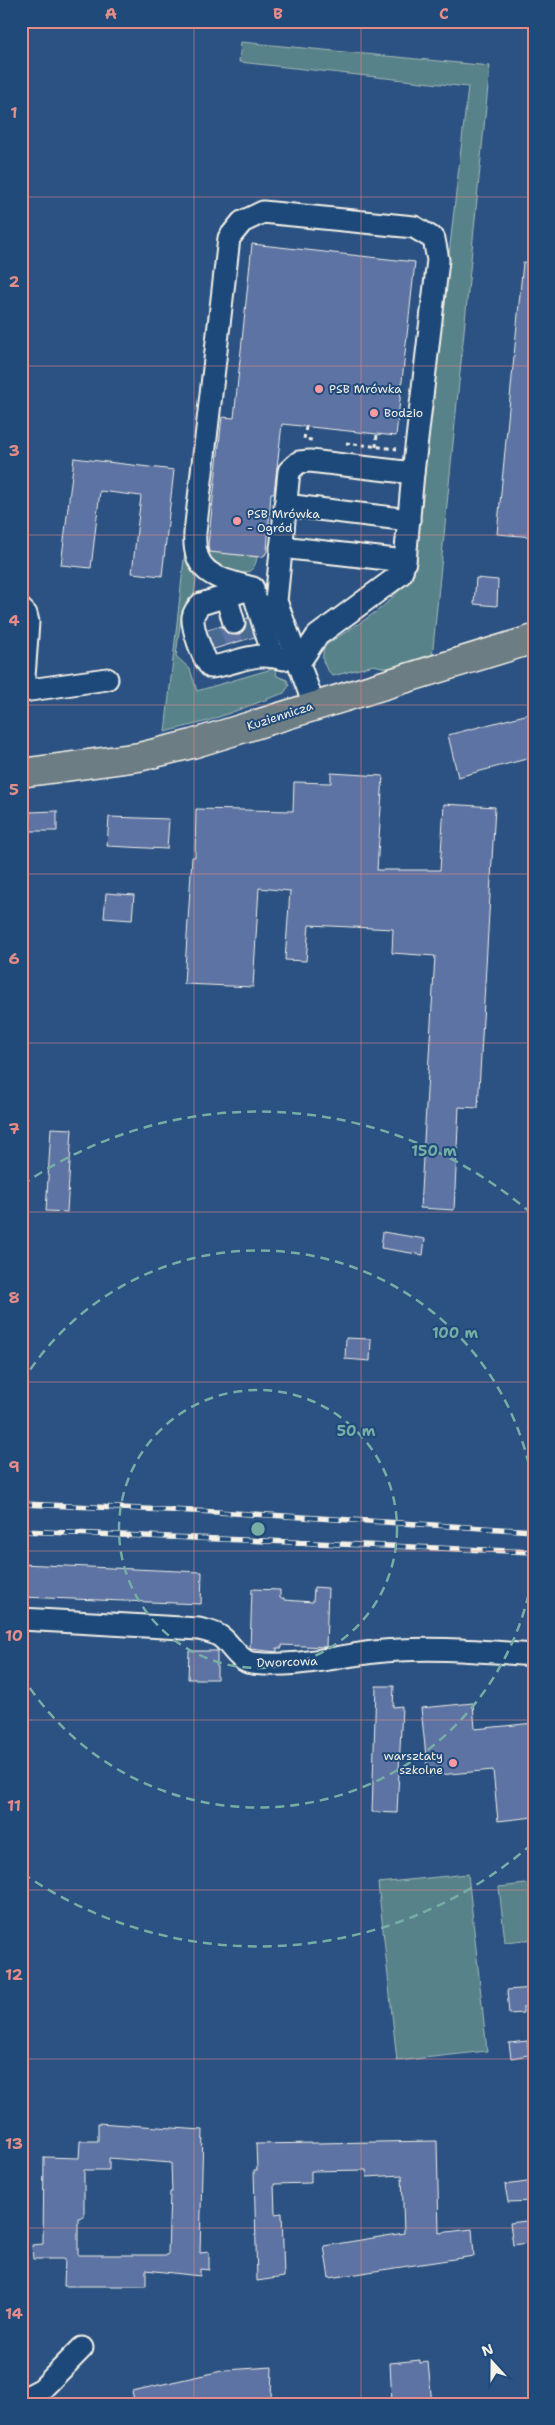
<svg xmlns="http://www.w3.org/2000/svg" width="555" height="2425" font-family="'Shantell Sans',sans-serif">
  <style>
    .green { fill: #588289; stroke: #a6bab8 }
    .building { fill: #5d73a3; stroke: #f4f1e8; fill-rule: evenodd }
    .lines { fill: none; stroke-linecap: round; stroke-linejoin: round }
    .minor-tunnel { stroke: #496a91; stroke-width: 21; stroke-dasharray: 21 11; stroke-linecap: butt }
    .minor-casing { stroke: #f4f1e8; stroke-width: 25 }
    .major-casing { stroke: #f4f1e8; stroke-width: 31 }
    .path { stroke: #f4f1e8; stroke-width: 3; stroke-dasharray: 4 4; stroke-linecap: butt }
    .minor { stroke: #1f4a7a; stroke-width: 21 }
    .major { stroke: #6d7d84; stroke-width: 28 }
    .rail-casing { stroke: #f4f1e8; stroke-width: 5.5 }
    .rail { stroke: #1f4a7a; stroke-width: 4; stroke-dasharray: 11; stroke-linecap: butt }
    .grid { fill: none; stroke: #e58c88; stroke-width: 1; stroke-opacity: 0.55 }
    .ring { fill: none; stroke: #76ada5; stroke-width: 2.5; stroke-dasharray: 9 6 }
    .poi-dot { fill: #ff9aa2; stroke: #1f4a7a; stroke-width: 2 }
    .labels { text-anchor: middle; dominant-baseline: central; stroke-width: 4; stroke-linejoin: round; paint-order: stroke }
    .poi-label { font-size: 12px; fill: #f4f1e8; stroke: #1f4a7a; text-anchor: start }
    .street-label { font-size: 12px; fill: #f4f1e8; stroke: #1f4a7a }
    .centre { fill: #76ada5; stroke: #1f4a7a; stroke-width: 2.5 }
    .ring-label { font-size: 15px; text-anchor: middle; font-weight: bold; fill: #76ada5; stroke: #1f4a7a; stroke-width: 4; stroke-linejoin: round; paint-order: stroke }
    .neatline { fill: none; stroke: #e58c88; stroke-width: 2 }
    .grid-label { font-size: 16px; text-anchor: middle; font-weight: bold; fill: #e58c88 }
  </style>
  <rect width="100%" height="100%" fill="#2b5282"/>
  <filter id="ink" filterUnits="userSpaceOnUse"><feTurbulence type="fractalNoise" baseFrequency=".02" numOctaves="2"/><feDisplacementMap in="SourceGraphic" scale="10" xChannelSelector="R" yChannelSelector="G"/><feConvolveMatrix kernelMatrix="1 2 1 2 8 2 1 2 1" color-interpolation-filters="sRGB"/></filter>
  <g filter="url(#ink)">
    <!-- green -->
    <g class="green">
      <path d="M 241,42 L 490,66 L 432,658 L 390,669 L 374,665 L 333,676 C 324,667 319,658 326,645 C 358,622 402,604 414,562 L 468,87 L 239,62 Z"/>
      <path d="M 185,550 L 196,579 L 194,598 L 190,608 L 181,617 L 176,656 L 190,669 L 197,691 L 275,668 L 277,676 L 287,680 L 289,686 L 284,693 L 208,721 L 165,732 Z"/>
      <path d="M 205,551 L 257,557 C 254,581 233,572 216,568 Z"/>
      <path d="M 468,1874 L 487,2051 L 397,2061 L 378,1883 Z"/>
      <path d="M 534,1883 L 534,1939 L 505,1942 L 499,1887 Z"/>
    </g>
    <!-- building -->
    <g class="building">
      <path d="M 252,244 L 415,262 L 396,436 L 282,424 L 274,493 L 271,493 L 267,551 L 265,555 L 261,557 L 209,552 L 208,545 L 222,417 L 234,418 Z"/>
      <path d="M 523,262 L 534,263 L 534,537 L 497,534 Z"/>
      <path d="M 74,458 L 174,470 L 162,576 L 132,573 L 141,496 L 100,491 L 91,568 L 61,565 Z"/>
      <path d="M 476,578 L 498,580 L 497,606 L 474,604 Z"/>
      <path d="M 248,618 L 254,637 L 214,649 L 208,630 L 222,626 L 226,632 L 237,635 L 243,631 L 246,619 Z"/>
      <path d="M 529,714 L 534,734 L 534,757 L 458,777 L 448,735 Z"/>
      <path d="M 331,773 L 383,776 L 377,870 L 440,870 L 444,804 L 495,807 L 478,1108 L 459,1107 L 454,1210 L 420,1208 L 435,956 L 392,953 L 393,929 L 309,925 L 306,961 L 285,960 L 290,891 L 259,888 L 253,987 L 184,984 L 192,857 L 195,857 L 196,809 L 293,811 L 294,782 L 331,783 Z"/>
      <path d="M 57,811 L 57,831 L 30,831 L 30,812 Z"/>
      <path d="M 109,817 L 169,819 L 167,849 L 107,846 Z"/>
      <path d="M 106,893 L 134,895 L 132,920 L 104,918 Z"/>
      <path d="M 51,1128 L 72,1129 L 67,1212 L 46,1211 Z"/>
      <path d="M 383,1232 L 425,1239 L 423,1255 L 381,1248 Z"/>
      <path d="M 346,1338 L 371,1339 L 370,1361 L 345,1359 Z"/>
      <path d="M 21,1564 L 202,1572 L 201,1604 L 21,1597 Z"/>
      <path d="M 314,1587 L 328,1588 L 326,1647 L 282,1645 L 282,1648 L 277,1648 L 277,1652 L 250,1649 L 252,1589 L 280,1590 L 280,1598 L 284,1598 L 284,1600 L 313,1602 Z"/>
      <path d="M 189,1651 L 217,1651 L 217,1679 L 188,1679 Z"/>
      <path d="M 376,1686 L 394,1686 L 393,1707 L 402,1706 L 397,1813 L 372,1812 Z"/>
      <path d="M 473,1703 L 475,1729 L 534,1723 L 534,1817 L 498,1821 L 493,1770 L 428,1776 L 421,1708 Z"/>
      <path d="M 534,1988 L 534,2006 L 523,2007 L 523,2013 L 509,2014 L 507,1990 Z"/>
      <path d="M 527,2041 L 529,2055 L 511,2058 L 509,2043 Z"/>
      <path d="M 98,2123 L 203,2130 L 200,2253 L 209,2252 L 209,2270 L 200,2269 L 200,2276 L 146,2270 L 146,2286 L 64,2286 L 65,2259 L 33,2259 L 32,2245 L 43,2244 L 44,2157 L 79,2158 L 80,2141 L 98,2141 ZM 109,2158 L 171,2163 L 172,2192 L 170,2192 L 168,2255 L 78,2255 L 78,2218 L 84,2217 L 84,2170 L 109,2170 Z"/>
      <path d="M 437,2141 L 439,2233 L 472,2229 L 474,2256 L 329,2278 L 324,2246 L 404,2233 L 402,2175 L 367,2177 L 366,2170 L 311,2171 L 311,2183 L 274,2184 L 275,2214 L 282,2213 L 284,2277 L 257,2281 L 254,2170 L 257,2170 L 256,2144 Z"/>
      <path d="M 534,2181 L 534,2201 L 508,2202 L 505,2185 Z"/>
      <path d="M 534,2220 L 534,2242 L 513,2245 L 510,2223 Z"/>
      <path d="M 420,2360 L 420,2363 L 428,2362 L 432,2404 L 392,2404 L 390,2363 Z"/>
      <path d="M 272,2367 L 271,2399 L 232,2404 L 135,2404 L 132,2391 L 226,2370 Z"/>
    </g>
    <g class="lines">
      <!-- minor-tunnel -->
      <g class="minor-tunnel">
        <path d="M 247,619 L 253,637"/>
        <path d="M 209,630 L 215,648"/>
      </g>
      <defs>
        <g id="minor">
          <path d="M 285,505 L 409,520"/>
          <path d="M 281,547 L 405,561"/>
          <path d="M 253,588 L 201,604 C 198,607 194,612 193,617 C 192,628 203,660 211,667 C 240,663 254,650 284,659"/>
          <path d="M 226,596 L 234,623"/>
          <path d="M 21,609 L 26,614 L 28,622 L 23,691 L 107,679"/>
          <path d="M 273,655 L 252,588 C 218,578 192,575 195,533 L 229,238 L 242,222 L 263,212 L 414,227 L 434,239 L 438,260 L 413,473"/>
          <path d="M 299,663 L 317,636 L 401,574 L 405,561 L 413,473 L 310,461 L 299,462 L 289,471 L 276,601 L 314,705"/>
          <path d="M 21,1619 L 199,1629 C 206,1631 215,1632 221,1637 C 231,1644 238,1661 252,1663 C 294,1668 333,1657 374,1652 C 427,1646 480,1651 534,1655"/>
          <path d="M 21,2400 L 42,2389 L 82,2348"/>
        </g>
        <path id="major" d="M 21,773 L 139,757 L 192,744 L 534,639"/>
      </defs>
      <!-- minor casing -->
      <use href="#minor" class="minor-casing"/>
      <!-- major casing -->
      <use href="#major" class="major-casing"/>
      <!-- path -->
      <g class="path">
        <path d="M 306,427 L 304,439 L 312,440"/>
        <path d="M 346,443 L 397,449"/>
        <path d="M 376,447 L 377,434"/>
      </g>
      <!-- minor -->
      <use href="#minor" class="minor"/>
      <!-- major -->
      <use href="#major" class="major"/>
      <defs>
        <g id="rail">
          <path d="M 21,1504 L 217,1512 L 534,1531"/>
          <path d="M 21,1531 L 534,1552"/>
        </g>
      </defs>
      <!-- rail casing -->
      <use href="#rail" class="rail-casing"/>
      <!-- rail -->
      <use href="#rail" class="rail"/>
    </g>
  </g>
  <!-- grid -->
  <path class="grid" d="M 194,21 L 194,2404M 361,21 L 361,2404M 21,197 L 534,197M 21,366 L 534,366M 21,535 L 534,535M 21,705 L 534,705M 21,874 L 534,874M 21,1043 L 534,1043M 21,1212 L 534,1212M 21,1382 L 534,1382M 21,1551 L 534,1551M 21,1720 L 534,1720M 21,1890 L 534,1890M 21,2059 L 534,2059M 21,2228 L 534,2228"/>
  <!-- distance rings -->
  <g class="ring">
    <circle cx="258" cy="1529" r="139"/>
    <path d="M534 1565A278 278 0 0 1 22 1676M22 1382A278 278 0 0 1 534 1493"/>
    <path d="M532 1844A417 417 0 0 1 22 1873M22 1185A417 417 0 0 1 532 1214"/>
  </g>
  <!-- markers -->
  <g class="poi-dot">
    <circle cx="319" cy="389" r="5"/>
    <circle cx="374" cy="413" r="5"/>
    <circle cx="237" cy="521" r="5"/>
    <circle cx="453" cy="1763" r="5"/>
  </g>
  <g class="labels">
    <!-- poi labels -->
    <g class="poi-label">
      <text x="329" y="389">PSB Mrówka</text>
      <text x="384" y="413">Bodzio</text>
      <text x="247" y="514">PSB Mrówka<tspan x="247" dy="14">- Ogród</tspan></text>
      <text x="443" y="1756" text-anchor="end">warsztaty<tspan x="443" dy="14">szkolne</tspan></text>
    </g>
    <!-- street labels -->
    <g class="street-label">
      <text transform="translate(280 716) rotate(-18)">Kuziennicza</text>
      <text transform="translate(287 1662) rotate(-2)">Dworcowa</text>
    </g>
  </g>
  <circle cx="258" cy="1529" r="8" class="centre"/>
  <g class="ring-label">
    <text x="434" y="1156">150 m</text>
    <text x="455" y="1338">100 m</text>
    <text x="356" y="1436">50 m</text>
  </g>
  <!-- margin -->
  <rect width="555" height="2425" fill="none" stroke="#1f4a7a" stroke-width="55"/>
  <!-- north arrow -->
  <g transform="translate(492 2362) rotate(339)" stroke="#1f4a7a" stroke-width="4" paint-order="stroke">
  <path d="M0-4L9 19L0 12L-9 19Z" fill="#f4f1e8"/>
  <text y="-8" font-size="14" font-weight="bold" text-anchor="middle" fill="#f4f1e8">N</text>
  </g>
  <rect x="28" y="28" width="500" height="2370" class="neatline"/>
  <g class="grid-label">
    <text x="111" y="19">A</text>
    <text x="278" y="19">B</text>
    <text x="444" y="19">C</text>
    <text x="14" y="118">1</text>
    <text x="14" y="287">2</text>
    <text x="14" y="456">3</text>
    <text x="14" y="626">4</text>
    <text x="14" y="795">5</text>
    <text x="14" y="964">6</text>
    <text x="14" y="1134">7</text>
    <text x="14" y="1303">8</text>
    <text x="14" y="1472">9</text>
    <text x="14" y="1641">10</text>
    <text x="14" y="1811">11</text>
    <text x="14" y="1980">12</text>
    <text x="14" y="2149">13</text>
    <text x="14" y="2319">14</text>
  </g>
</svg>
